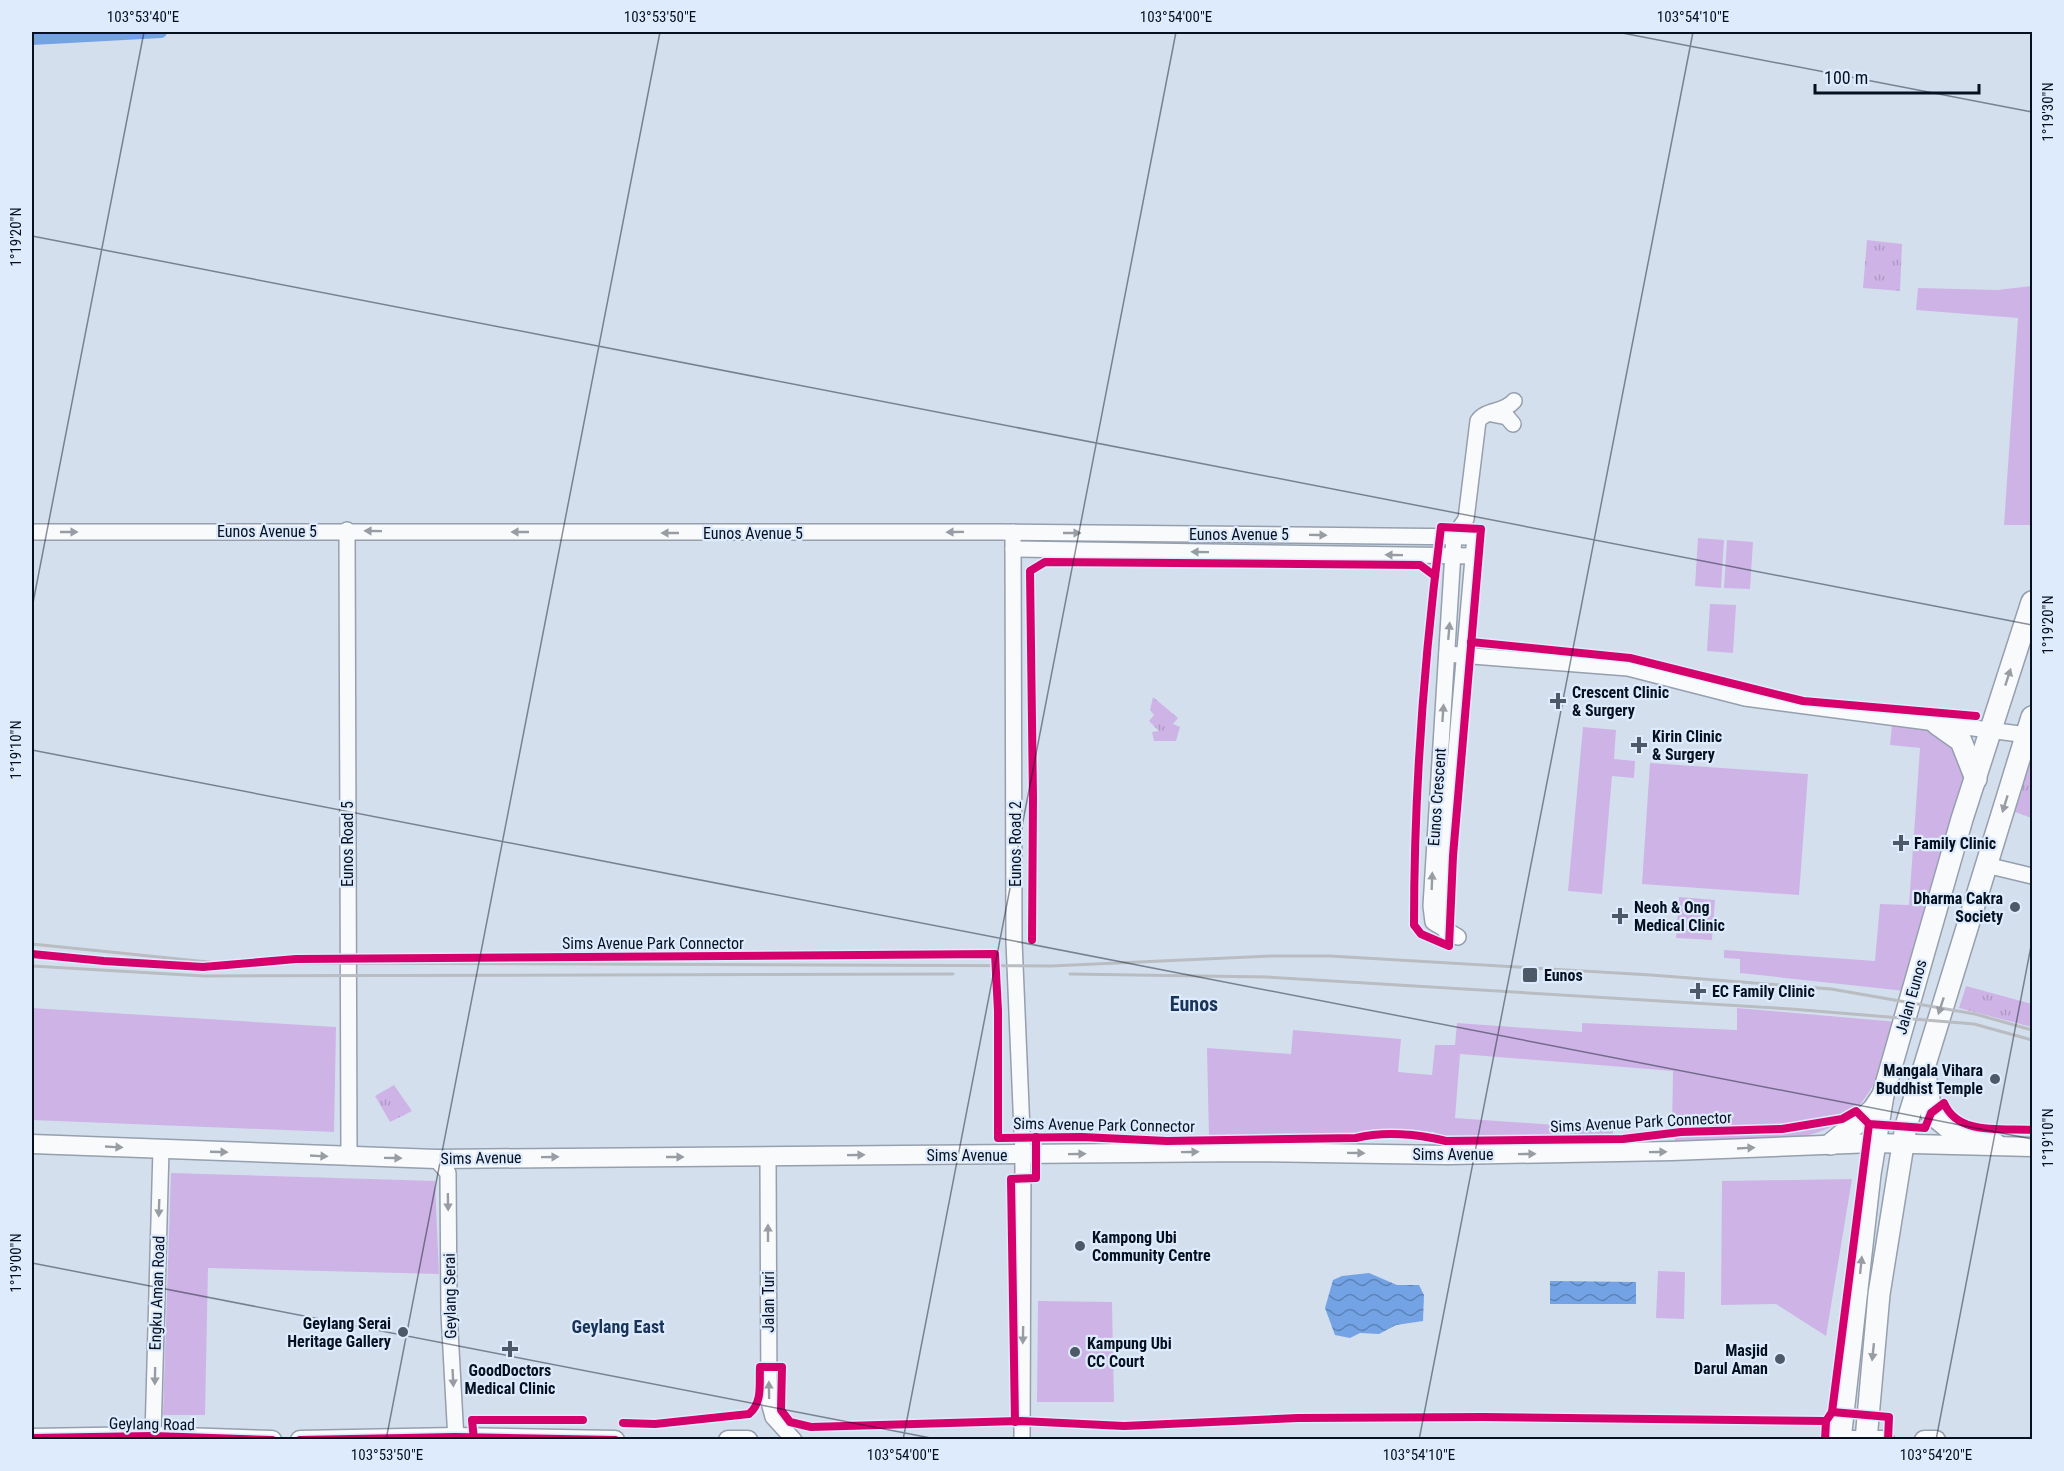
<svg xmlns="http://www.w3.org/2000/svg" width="2064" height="1471" font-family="'Roboto Condensed',sans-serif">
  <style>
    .grass { fill: #ceb4e6 }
    .park { fill: url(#park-tufts) }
    .water { fill: url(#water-waves) }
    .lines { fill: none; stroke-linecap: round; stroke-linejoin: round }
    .canal { stroke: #73a3e4; stroke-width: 12 }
    .minor-casing { stroke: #959fae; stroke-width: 18 }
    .major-casing { stroke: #959fae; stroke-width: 21 }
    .highway-casing { stroke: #959fae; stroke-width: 24 }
    .minor { stroke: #f9fafc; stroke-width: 15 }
    .major { stroke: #f9fafc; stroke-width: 18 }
    .highway { stroke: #f9fafc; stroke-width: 21 }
    .rail { stroke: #b9bcc1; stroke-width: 3 }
    .cycleway-casing { stroke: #ddebfd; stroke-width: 11 }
    .cycleway { stroke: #d6006c; stroke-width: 8 }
    .oneway { fill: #989da4 }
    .ticks { fill: none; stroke: #061120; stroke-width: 1.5; stroke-opacity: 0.45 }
    .poi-dot { fill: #4e5968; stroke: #ddebfd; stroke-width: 2 }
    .labels { text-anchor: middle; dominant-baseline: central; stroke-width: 4.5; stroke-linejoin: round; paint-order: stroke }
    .street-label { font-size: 16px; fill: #061120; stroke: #ddebfd }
    .poi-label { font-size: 16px; font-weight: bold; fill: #061120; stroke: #ddebfd; text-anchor: start }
    .neighbourhood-label { font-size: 18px; font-weight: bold; fill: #1a3458; stroke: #ddebfd }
    .quarter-label { font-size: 20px; font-weight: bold; fill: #1a3458; stroke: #ddebfd }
    .neatline { fill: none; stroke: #061120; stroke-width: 2 }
    .ticks-label { font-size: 15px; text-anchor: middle; fill: #061120 }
  </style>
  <defs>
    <pattern id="park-tufts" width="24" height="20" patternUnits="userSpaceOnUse" patternTransform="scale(1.5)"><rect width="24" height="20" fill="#ceb4e6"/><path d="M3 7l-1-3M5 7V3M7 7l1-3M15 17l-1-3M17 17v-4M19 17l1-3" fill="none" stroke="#af9ac5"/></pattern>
    <pattern id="water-waves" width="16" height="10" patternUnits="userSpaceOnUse" patternTransform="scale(1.5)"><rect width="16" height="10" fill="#73a3e4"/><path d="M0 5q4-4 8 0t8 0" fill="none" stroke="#5c83b8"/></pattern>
  </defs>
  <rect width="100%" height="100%" fill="#d4dfee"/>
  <!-- grass -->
  <g class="grass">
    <path d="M 2032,286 L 2032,525 L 2004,525 L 2018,318 L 1916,310 L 1918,288 L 1997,290 Z"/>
    <path d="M 1698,538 L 1724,540 L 1721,588 L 1695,586 Z"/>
    <path d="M 1727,540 L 1753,542 L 1750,589 L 1724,588 Z"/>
    <path d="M 1710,604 L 1736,605 L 1733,653 L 1707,651 Z"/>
    <path d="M 1892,725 C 1948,731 1943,723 1967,775 L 1905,991 L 1740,973 L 1740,959 L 1724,958 L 1724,950 L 1875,961 L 1880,904 L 1909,905 L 1920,748 L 1890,745 Z"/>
    <path d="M 1583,727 L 1616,730 L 1614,759 L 1635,761 L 1634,778 L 1612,776 L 1602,894 L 1568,891 Z"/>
    <path d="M 1650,763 L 1808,774 L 1799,895 L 1642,884 Z"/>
    <path d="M 1679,897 L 1715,900 L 1712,940 L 1676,938 Z"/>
    <path d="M 32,1008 L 336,1027 L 334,1132 L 32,1120 Z"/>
    <path d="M 1737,1008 L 1898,1022 C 1890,1052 1874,1094 1850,1115 C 1808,1150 1727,1142 1676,1143 L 1672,1130 L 1673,1071 L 1460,1054 L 1455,1118 L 1613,1129 L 1613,1137 L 1446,1141 L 1434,1132 L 1371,1132 L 1354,1137 L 1209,1139 L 1207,1048 L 1291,1054 L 1293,1030 L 1401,1039 L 1398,1072 L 1432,1075 L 1435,1045 L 1455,1045 L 1457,1023 L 1582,1032 L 1582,1023 L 1737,1030 Z"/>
    <path d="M 171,1173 L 435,1181 L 439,1274 L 208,1268 L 205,1415 L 163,1415 Z"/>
    <path d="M 1852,1179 L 1826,1336 L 1776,1304 L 1721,1305 L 1722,1181 Z"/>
    <path d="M 1658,1271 L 1685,1272 L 1684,1319 L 1656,1318 Z"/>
    <path d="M 1038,1301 L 1112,1302 L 1114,1402 L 1037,1402 Z"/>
  </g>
  <!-- park -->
  <g class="park">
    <path d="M 1867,240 L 1902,244 L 1900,291 L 1863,288 Z"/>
    <path d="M 1153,697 L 1178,718 L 1173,724 L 1180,727 L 1176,741 L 1154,741 L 1152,732 L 1159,731 L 1149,721 L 1154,715 L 1150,710 Z"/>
    <path d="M 2032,755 L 2032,818 L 2015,812 Z"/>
    <path d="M 1966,986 L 2032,1004 L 2032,1027 L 1959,1008 Z"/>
    <path d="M 394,1085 L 412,1111 L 390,1122 L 375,1096 Z"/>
  </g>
  <!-- water -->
  <g class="water">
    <path d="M 1369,1273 L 1397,1285 L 1419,1285 L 1424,1295 L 1423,1321 L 1396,1325 L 1379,1334 L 1360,1333 L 1350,1338 L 1335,1335 L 1325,1308 L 1333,1280 L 1342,1276 Z"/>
    <path d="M 1550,1281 L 1636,1282 L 1636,1304 L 1550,1304 Z"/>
  </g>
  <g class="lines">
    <!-- canal -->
    <path class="canal" d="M 32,39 L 161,32"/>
    <defs>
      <g id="minor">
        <path d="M 1492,414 L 1507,417 L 1513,424"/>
        <path d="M 347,530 L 349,1157"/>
        <path d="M 32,532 L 1000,532 L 1474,537"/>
        <path d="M 1013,532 L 1014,941 L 1023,1155 L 1022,1440"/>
        <path d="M 1013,549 L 1473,556"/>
        <path d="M 1447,654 L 1628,668 L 1745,698 L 2027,735"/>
        <path d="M 1986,865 L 2032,876"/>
        <path d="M 1446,932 L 1443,919 L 1447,855 L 1474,547"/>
        <path d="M 1458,937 L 1433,922 L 1431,906 L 1454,536 L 1466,519 L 1478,421 C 1486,409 1504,413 1514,401"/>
        <path d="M 768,1157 L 769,1402 L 773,1417 L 794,1440"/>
        <path d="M 436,1159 L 448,1173 L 449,1313 L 456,1440"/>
        <path d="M 153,1436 L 161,1149"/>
      </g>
      <g id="major">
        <path d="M 32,1144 L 436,1159 L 1250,1152 L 1448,1155 L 1672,1151 L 1874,1143 L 2032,1147"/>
        <path d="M 32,1438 L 153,1436 L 272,1440"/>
        <path d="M 300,1440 L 455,1437 L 615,1440"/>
        <path d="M 728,1440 L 748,1440"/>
        <path d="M 1836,1440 L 1885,1440"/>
        <path d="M 1924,1440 L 1936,1440"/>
      </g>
      <g id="highway">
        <path d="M 1937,724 L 1961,741 L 1976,779"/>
        <path d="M 1925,1072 L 1931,1113 L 1949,1128 L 1995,1144"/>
        <path d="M 1831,1144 L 1873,1110 L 1883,1095"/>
        <path d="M 1840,1440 L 1870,1174 L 1883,1095 L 1962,819 L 2032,602"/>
        <path d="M 1866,1440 L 1879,1294 L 1906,1126 L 2032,717"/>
      </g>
    </defs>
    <!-- minor casing -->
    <use href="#minor" class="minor-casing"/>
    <!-- major casing -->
    <use href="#major" class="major-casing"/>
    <!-- highway casing -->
    <use href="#highway" class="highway-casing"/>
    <!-- minor -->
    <use href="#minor" class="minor"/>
    <!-- major -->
    <use href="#major" class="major"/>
    <!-- highway -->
    <use href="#highway" class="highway"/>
    <!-- rail -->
    <g class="rail">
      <path d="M 32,944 L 218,963 L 288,963 L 1051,966 L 1271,956 L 1330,956 L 1651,975 L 1831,989 L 1975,1014 L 2032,1030"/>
      <path d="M 32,966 L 204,976 L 953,974"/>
      <path d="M 1070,974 L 1267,977 L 1791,1009 L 1974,1024 L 2032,1040"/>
    </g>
    <defs>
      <g id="cycleway">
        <path d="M 1441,527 L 1481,529 L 1453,856 L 1449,946 L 1421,934 L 1414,925 C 1414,793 1424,659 1441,527 Z"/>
        <path d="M 1471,642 L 1630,658 L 1803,701 L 1976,716"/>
        <path d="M 1032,940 L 1033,797 L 1030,571 L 1045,562 L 1420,565 L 1435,576"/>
        <path d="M 32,954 L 104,961 L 203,967 L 296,959 L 995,954 L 998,1011 L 998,1138 L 1082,1137 L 1167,1141 L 1356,1138 C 1384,1131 1418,1134 1446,1141 L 1623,1139 L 1681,1132 L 1782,1129 L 1842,1119 L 1856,1111 L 1869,1124 L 1925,1128 L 1931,1113 L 1944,1103 C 1958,1136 2002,1128 2032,1130"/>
        <path d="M 1832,1412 L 1889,1417 L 1888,1440"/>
        <path d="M 1015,1422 L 1011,1179 L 1036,1178 L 1036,1137"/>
        <path d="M 623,1423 L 655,1424 L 749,1414 C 763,1402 759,1384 760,1367 L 782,1367 L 781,1410 L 790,1422 L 811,1427 L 1021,1421 L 1124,1426 L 1298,1418 L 1483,1417 L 1826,1421"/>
        <path d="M 32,1438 L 153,1436 L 272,1440"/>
        <path d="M 300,1440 L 455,1437 L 615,1440"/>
        <path d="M 474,1440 L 472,1420 L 583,1420"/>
        <path d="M 1825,1440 L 1826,1421 L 1832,1412 L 1869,1124"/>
      </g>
    </defs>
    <!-- cycleway casing -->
    <use href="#cycleway" class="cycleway-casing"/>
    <!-- cycleway -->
    <use href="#cycleway" class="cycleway"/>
  </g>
  <!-- one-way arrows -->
  <defs><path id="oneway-solid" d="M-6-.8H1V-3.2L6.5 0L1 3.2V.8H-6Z" transform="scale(1.5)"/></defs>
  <g class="oneway">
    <use href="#oneway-solid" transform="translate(373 531) rotate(-179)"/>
    <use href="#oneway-solid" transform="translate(69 532)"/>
    <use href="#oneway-solid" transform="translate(520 532) rotate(-180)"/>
    <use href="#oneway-solid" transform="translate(955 532) rotate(179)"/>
    <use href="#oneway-solid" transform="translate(670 533) rotate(-180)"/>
    <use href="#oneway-solid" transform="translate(1072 533)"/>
    <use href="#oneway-solid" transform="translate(1318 535) rotate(1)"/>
    <use href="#oneway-solid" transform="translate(1200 552) rotate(-179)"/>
    <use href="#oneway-solid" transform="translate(1394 555) rotate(-179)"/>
    <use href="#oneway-solid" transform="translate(1449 631) rotate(-85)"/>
    <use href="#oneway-solid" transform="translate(2008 677) rotate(-72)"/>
    <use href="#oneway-solid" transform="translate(1443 713) rotate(-86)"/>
    <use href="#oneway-solid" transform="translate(2005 804) rotate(107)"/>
    <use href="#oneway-solid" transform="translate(1432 881) rotate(-88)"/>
    <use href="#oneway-solid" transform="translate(1941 1006) rotate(108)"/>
    <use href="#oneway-solid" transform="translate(114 1147) rotate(3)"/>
    <use href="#oneway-solid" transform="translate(1746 1148) rotate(-3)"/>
    <use href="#oneway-solid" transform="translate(219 1152) rotate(2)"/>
    <use href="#oneway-solid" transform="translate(1190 1152) rotate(-1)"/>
    <use href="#oneway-solid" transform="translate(1658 1152) rotate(-1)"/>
    <use href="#oneway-solid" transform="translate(1356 1153) rotate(1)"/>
    <use href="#oneway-solid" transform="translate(1077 1154) rotate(-1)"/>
    <use href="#oneway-solid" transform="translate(1527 1154) rotate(-1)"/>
    <use href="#oneway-solid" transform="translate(856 1155) rotate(-1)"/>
    <use href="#oneway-solid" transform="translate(319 1156) rotate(3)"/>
    <use href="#oneway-solid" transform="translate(550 1157) rotate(-1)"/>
    <use href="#oneway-solid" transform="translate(675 1157)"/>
    <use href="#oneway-solid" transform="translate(393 1158) rotate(1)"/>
    <use href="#oneway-solid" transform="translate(448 1202) rotate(89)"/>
    <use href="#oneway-solid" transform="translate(159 1208) rotate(92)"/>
    <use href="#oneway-solid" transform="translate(768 1233) rotate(-90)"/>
    <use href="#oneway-solid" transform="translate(1861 1265) rotate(-84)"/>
    <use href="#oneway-solid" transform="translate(1023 1335) rotate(91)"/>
    <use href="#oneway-solid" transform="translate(1873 1352) rotate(96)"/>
    <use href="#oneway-solid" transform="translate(155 1376) rotate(91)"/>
    <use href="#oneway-solid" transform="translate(453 1378) rotate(87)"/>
    <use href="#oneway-solid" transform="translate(769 1390) rotate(-91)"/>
  </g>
  <!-- ticks -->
  <path class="ticks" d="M 1617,32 L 2032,112M 32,236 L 2032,625M 32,608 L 144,32M 32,750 L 2032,1139M 32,1263 L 941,1440M 386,1440 L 660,32M 903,1440 L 1176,32M 1419,1440 L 1693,32M 1936,1440 L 2032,941"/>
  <!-- markers -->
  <g class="poi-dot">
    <path d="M1555 692h6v6h6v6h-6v6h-6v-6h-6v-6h6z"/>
    <path d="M1636 736h6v6h6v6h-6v6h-6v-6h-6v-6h6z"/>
    <path d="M1898 834h6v6h6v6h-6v6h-6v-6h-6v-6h6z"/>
    <circle cx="2015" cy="907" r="6"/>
    <path d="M1617 907h6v6h6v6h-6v6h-6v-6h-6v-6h6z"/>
    <rect x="1522" y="967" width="16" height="16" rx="3"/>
    <path d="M1695 982h6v6h6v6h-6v6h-6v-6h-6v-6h6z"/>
    <circle cx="1995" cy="1079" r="6"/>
    <circle cx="1080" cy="1246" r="6"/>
    <circle cx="403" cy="1332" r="6"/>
    <path d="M507 1340h6v6h6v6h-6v6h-6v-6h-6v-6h6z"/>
    <circle cx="1075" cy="1352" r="6"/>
    <circle cx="1780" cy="1359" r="6"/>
  </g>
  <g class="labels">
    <!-- street labels -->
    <g class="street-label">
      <text x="267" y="531">Eunos Avenue 5</text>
      <text x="753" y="533">Eunos Avenue 5</text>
      <text x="1239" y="534">Eunos Avenue 5</text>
      <text transform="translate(1437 797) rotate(-86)">Eunos Crescent</text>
      <text transform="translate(347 844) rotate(-90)">Eunos Road 5</text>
      <text transform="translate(1015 844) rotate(-90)">Eunos Road 2</text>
      <text x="653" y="943">Sims Avenue Park Connector</text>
      <text transform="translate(1911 997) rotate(-74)">Jalan Eunos</text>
      <text transform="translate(1641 1122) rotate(-3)">Sims Avenue Park Connector</text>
      <text transform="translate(1104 1125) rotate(1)">Sims Avenue Park Connector</text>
      <text x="1453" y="1154">Sims Avenue</text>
      <text x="967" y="1155">Sims Avenue</text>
      <text transform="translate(481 1158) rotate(-1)">Sims Avenue</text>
      <text transform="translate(157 1293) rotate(-88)">Engku Aman Road</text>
      <text transform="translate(450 1296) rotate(-91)">Geylang Serai</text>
      <text transform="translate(768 1302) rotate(-90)">Jalan Turi</text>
      <text transform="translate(152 1424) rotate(1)">Geylang Road</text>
    </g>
    <!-- poi labels -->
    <g class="poi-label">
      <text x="1572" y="692">Crescent Clinic<tspan x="1572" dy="18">&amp; Surgery</tspan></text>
      <text x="1652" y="736">Kirin Clinic<tspan x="1652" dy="18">&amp; Surgery</tspan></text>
      <text x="1914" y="843">Family Clinic</text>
      <text x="2003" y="898" text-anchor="end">Dharma Cakra<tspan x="2003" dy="18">Society</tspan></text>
      <text x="1634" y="907">Neoh &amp; Ong<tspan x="1634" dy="18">Medical Clinic</tspan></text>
      <text x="1544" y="975">Eunos</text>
      <text x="1712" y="991">EC Family Clinic</text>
      <text x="1983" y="1070" text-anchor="end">Mangala Vihara<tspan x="1983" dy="18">Buddhist Temple</tspan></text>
      <text x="1092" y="1237">Kampong Ubi<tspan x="1092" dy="18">Community Centre</tspan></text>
      <text x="391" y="1323" text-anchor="end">Geylang Serai<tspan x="391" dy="18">Heritage Gallery</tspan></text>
      <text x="1087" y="1343">Kampung Ubi<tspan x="1087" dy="18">CC Court</tspan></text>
      <text x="1768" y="1350" text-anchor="end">Masjid<tspan x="1768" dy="18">Darul Aman</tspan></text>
      <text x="510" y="1370" text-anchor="middle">GoodDoctors<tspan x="510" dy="18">Medical Clinic</tspan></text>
    </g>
    <!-- neighbourhood labels -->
    <g class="neighbourhood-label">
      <text x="618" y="1326">Geylang East</text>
    </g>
    <!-- quarter labels -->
    <g class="quarter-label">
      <text x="1194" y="1004">Eunos</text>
    </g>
  </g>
  <!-- border -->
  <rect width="2064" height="1471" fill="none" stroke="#ddebfd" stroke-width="66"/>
  <!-- scale -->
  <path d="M1815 84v9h164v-9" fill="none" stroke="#061120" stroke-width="3"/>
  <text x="1824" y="84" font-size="18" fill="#061120" stroke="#ddebfd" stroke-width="4.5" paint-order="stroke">100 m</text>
  <rect x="33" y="33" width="1998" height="1405" class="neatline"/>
  <g class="ticks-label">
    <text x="143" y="22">103°53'40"E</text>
    <text x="660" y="22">103°53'50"E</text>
    <text x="1176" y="22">103°54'00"E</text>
    <text x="1693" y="22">103°54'10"E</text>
    <text transform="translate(2048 112) rotate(-90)" y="5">1°19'30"N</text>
    <text transform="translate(16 237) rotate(-90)" y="5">1°19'20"N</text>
    <text transform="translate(2048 625) rotate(-90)" y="5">1°19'20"N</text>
    <text transform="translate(16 750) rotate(-90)" y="5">1°19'10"N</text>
    <text transform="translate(2048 1138) rotate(-90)" y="5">1°19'10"N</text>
    <text transform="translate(16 1263) rotate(-90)" y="5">1°19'00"N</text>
    <text x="387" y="1460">103°53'50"E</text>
    <text x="903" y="1460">103°54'00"E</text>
    <text x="1419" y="1460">103°54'10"E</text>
    <text x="1936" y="1460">103°54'20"E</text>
  </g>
</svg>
